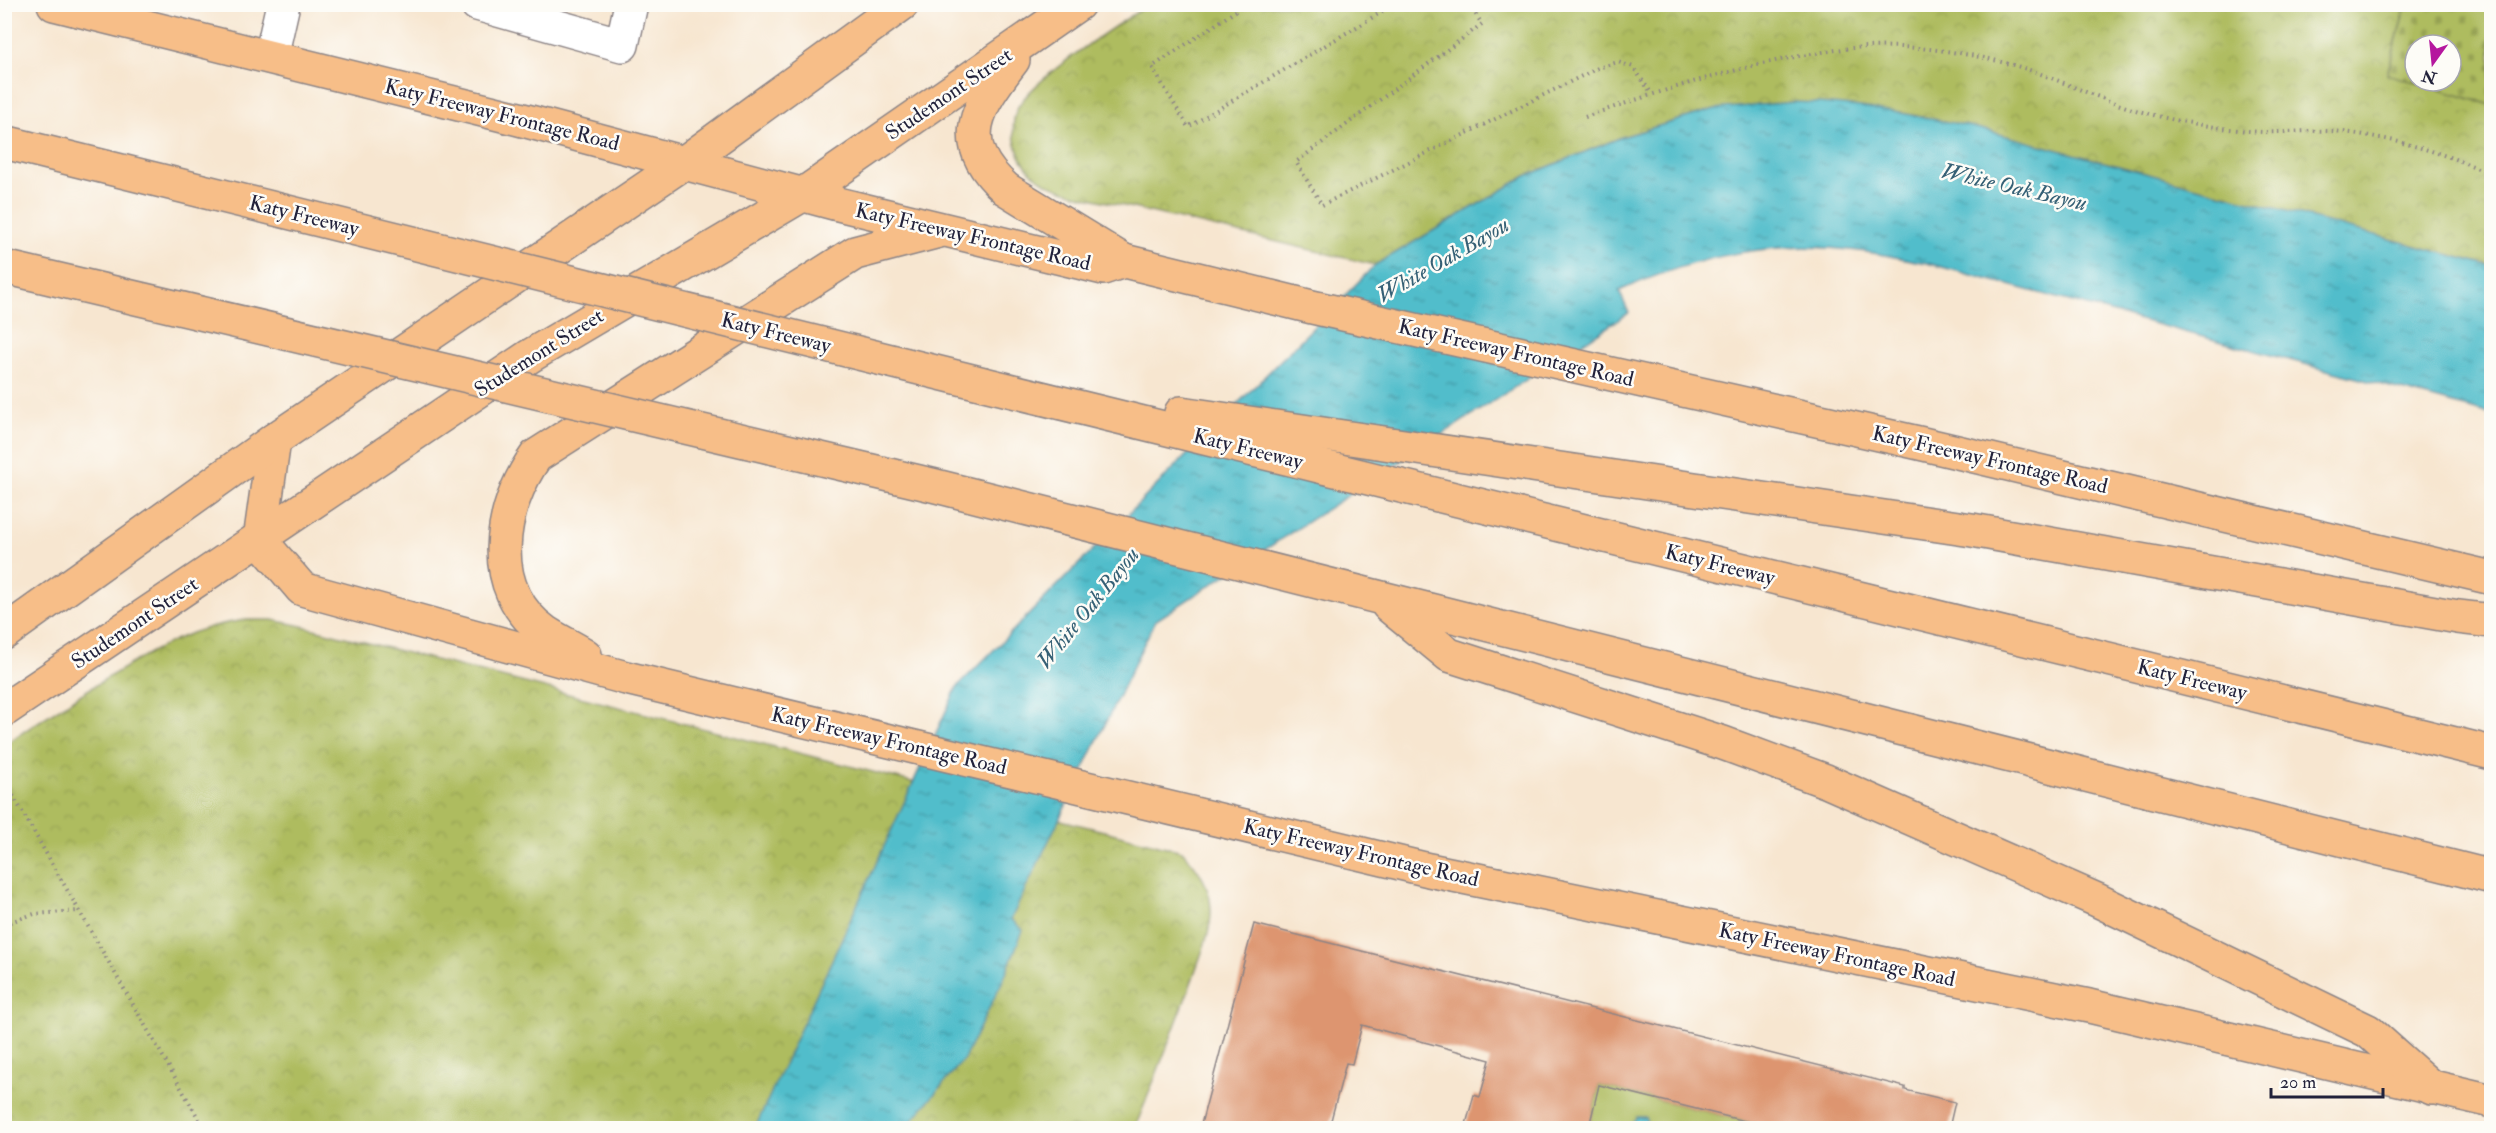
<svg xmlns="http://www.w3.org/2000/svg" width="2496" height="1133" font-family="'IM FELL Double Pica',serif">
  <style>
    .cemetery { fill: url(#cemetery-stones); stroke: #686f4c; stroke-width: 1.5; fill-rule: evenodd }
    .park { fill: url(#park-crowns); stroke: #686f4c; stroke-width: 1.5 }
    .pitch { fill: #aebc5e; stroke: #686f4c; stroke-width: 1.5 }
    .water { fill: url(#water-ripples); stroke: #3a7083; stroke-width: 1.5 }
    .building { fill: #dd9570 }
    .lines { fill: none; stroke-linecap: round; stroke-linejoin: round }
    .minor-casing { stroke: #8c8486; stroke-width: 36 }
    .major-casing { stroke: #8c8486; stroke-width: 36 }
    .highway-casing { stroke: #8c8486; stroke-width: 36 }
    .path { stroke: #8c8486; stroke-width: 4; stroke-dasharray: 1.5 4.5; stroke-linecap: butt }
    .minor { stroke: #fff; stroke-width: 33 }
    .major { stroke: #f7be88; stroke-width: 33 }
    .highway { stroke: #f7be88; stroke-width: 33 }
    .highway-bridge-casing { stroke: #8c8486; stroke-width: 36; stroke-linecap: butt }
    .highway-bridge { stroke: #f7be88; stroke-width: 33 }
    .labels { text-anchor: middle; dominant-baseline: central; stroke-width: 5; stroke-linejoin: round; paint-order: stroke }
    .street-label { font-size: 21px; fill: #22223b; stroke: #fdfcf7 }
    .water-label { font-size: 22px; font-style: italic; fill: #356075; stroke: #fdfcf7 }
  </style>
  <defs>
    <pattern id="cemetery-stones" width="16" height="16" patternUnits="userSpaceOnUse" patternTransform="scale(1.5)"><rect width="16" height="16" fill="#aebc5e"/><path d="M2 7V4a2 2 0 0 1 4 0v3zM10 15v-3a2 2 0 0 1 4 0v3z" fill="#95a153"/></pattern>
    <pattern id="park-crowns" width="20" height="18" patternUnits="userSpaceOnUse" patternTransform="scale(1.5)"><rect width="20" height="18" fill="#aebc5e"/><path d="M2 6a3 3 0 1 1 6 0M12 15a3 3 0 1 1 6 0" fill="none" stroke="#95a153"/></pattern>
    <pattern id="water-ripples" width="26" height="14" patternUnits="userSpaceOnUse" patternTransform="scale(1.5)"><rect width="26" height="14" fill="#51bdcb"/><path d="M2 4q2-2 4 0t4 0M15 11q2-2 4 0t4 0" fill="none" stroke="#4399a6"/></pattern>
  </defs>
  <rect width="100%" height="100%" fill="#fdfcf7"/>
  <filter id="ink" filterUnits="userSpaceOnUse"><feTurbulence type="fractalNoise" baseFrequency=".0167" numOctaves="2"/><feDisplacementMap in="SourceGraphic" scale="12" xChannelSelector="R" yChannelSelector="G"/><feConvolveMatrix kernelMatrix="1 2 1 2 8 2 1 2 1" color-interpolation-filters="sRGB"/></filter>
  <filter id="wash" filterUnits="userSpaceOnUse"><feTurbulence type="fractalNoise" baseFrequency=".008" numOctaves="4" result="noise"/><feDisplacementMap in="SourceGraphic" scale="24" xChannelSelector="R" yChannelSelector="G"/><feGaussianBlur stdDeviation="1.35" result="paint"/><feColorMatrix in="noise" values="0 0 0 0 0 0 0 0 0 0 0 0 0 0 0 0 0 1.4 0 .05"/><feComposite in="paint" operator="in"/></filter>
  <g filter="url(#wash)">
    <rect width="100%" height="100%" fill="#f7e6d0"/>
    <!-- cemetery -->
    <path class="cemetery" d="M 2406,5 L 2491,5 L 2491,105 L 2387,75 ZM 2415,45 L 2451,45 L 2451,81 L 2415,81 Z"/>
    <!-- park -->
    <g class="park">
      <path d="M 1148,5 L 2406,5 L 2387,74 L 2491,105 L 2491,266 L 1973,127 L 1902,113 L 1715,109 L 1622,137 L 1526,176 L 1375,265 L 1082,196 C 1054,188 1029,181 1018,151 C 1014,139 1011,124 1016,111 C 1028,81 1118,24 1148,5 Z"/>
      <path d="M 246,620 L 272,620 L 298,625 L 1182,851 C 1198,867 1211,886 1211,911 C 1211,934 1200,956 1193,978 C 1175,1028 1155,1078 1135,1128 L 5,1128 L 4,745 C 39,721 76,697 112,675 C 157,648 193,626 246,620 Z"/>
    </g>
    <!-- pitch -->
    <path class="pitch" d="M 1599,1085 L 1773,1128 L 1603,1128 L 1603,1127 L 1590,1123 Z"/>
    <!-- water -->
    <g class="water">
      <path d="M 1794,102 C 1855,103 1914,115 1973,127 L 2491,266 L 2491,414 L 1927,263 C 1904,259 1882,254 1859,251 C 1772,239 1698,256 1619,291 L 1629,313 L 1155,621 L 1011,919 L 1023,930 L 1004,978 L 964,1059 L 911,1122 L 908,1128 L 755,1128 L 957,687 L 1375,265 L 1526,176 L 1622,137 L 1715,109 Z"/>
      <path d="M 1637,1117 L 1645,1117 L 1649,1128 L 1627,1128 Z"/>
    </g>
    <g id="blocks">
      <!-- building -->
      <path class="building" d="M 1254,924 L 1905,1087 L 1905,1090 L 1955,1102 L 1949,1128 L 1773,1128 L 1599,1085 L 1590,1123 L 1603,1127 L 1603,1128 L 1465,1128 L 1474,1095 L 1480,1097 L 1490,1060 L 1362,1025 L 1352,1064 L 1346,1063 L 1329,1128 L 1200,1128 Z"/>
    </g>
  </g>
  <g filter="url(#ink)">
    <use href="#blocks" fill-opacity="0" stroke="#8c8486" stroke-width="1.5"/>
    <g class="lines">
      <defs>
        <g id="minor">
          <path d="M 477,4 L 622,45 L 631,4"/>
          <path d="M 271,57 L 283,4"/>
        </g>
        <g id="major">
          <path d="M 54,4 L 519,119 L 838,204 L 1103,268 L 1124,261 L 1312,307 L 1919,443 L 2492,578"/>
          <path d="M 1013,60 C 977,107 953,142 1006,189 L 1124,261"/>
          <path d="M 260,540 L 302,589 L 626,678 L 1429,870 L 2089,1006 L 2492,1101"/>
          <path d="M 260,540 L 274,440"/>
          <path d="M 4,633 L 274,440 L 685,162 L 902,4"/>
          <path d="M 585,655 C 572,647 557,640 545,632 C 485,589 499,508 536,456 L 855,253 L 939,231"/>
          <path d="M 4,710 L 530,356 L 802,195 L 1078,4"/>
        </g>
        <g id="highway">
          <path d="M 984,384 L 2492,753"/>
          <path d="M 1181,413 L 1972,530 L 2458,617 L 2492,621"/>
          <path d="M 770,447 L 932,485 L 2492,877"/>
          <path d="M 1388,605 L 1449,655 L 1723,743 L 1826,781 L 2097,900 L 2368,1031 L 2432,1088"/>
        </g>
      </defs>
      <!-- minor casing -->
      <use href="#minor" class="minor-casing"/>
      <!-- major casing -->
      <use href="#major" class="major-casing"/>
      <!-- highway casing -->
      <use href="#highway" class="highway-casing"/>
      <!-- path -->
      <g class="path">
        <path d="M 1246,4 L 1152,67 L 1188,127 L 1395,4"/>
        <path d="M 1469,4 L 1482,24 L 1296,162 L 1322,205 L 1598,68 L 1618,62 L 1633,67 L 1652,94"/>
        <path d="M 1585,117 C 1669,88 1754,61 1843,49 C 1900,42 1965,51 2020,67 C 2047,75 2072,87 2099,97 C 2131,110 2164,119 2198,124 C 2220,128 2242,131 2263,132 C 2290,133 2316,129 2343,132 C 2395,138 2444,153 2492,174"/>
        <path d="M 4,780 L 204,1128"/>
        <path d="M 4,924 L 34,914 L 79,911"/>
      </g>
      <!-- minor -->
      <use href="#minor" class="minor"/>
      <!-- major -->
      <use href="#major" class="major"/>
      <!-- highway -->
      <use href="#highway" class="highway"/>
      <defs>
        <g id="highway-bridge">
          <path d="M 4,142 L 984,384"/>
          <path d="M 4,267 L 770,447"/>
        </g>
      </defs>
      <!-- highway-bridge casing -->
      <use href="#highway-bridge" class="highway-bridge-casing"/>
      <!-- highway-bridge -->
      <use href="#highway-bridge" class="highway-bridge"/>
    </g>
  </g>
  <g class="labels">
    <!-- street labels -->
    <g class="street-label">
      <text transform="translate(949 94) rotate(-34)">Studemont Street</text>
      <text transform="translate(502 115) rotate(14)">Katy Freeway Frontage Road</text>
      <text transform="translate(304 216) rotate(14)">Katy Freeway</text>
      <text transform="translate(973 237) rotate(13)">Katy Freeway Frontage Road</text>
      <text transform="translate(776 333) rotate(14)">Katy Freeway</text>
      <text transform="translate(539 353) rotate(-32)">Studemont Street</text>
      <text transform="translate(1516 353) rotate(13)">Katy Freeway Frontage Road</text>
      <text transform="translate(1248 449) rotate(14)">Katy Freeway</text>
      <text transform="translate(1990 460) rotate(13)">Katy Freeway Frontage Road</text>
      <text transform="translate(1720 565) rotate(14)">Katy Freeway</text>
      <text transform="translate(135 623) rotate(-34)">Studemont Street</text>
      <text transform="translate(2192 680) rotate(14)">Katy Freeway</text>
      <text transform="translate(889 741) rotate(13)">Katy Freeway Frontage Road</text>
      <text transform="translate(1361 853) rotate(13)">Katy Freeway Frontage Road</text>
      <text transform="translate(1837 955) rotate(12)">Katy Freeway Frontage Road</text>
    </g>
    <!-- water labels -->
    <g class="water-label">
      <text transform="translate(2014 187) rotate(13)">White Oak Bayou</text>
      <text transform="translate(1443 260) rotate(-30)">White Oak Bayou</text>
      <text transform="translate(1088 608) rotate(-51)">White Oak Bayou</text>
    </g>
  </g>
  <!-- margin -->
  <rect width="2496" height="1133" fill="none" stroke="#fdfcf7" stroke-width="24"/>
  <!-- north arrow -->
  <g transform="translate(2433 63) rotate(195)"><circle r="28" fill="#fdfcf7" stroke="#a5a5ac" stroke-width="1.5"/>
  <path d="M0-4.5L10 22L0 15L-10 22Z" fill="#b5179e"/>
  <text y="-9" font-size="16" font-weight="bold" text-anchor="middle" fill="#22223b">N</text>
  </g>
  <!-- scale -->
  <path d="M2271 1088v9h112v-9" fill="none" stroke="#22223b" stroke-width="3"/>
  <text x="2280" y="1088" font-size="18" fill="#22223b" stroke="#fdfcf7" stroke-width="4.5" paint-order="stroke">20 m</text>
</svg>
